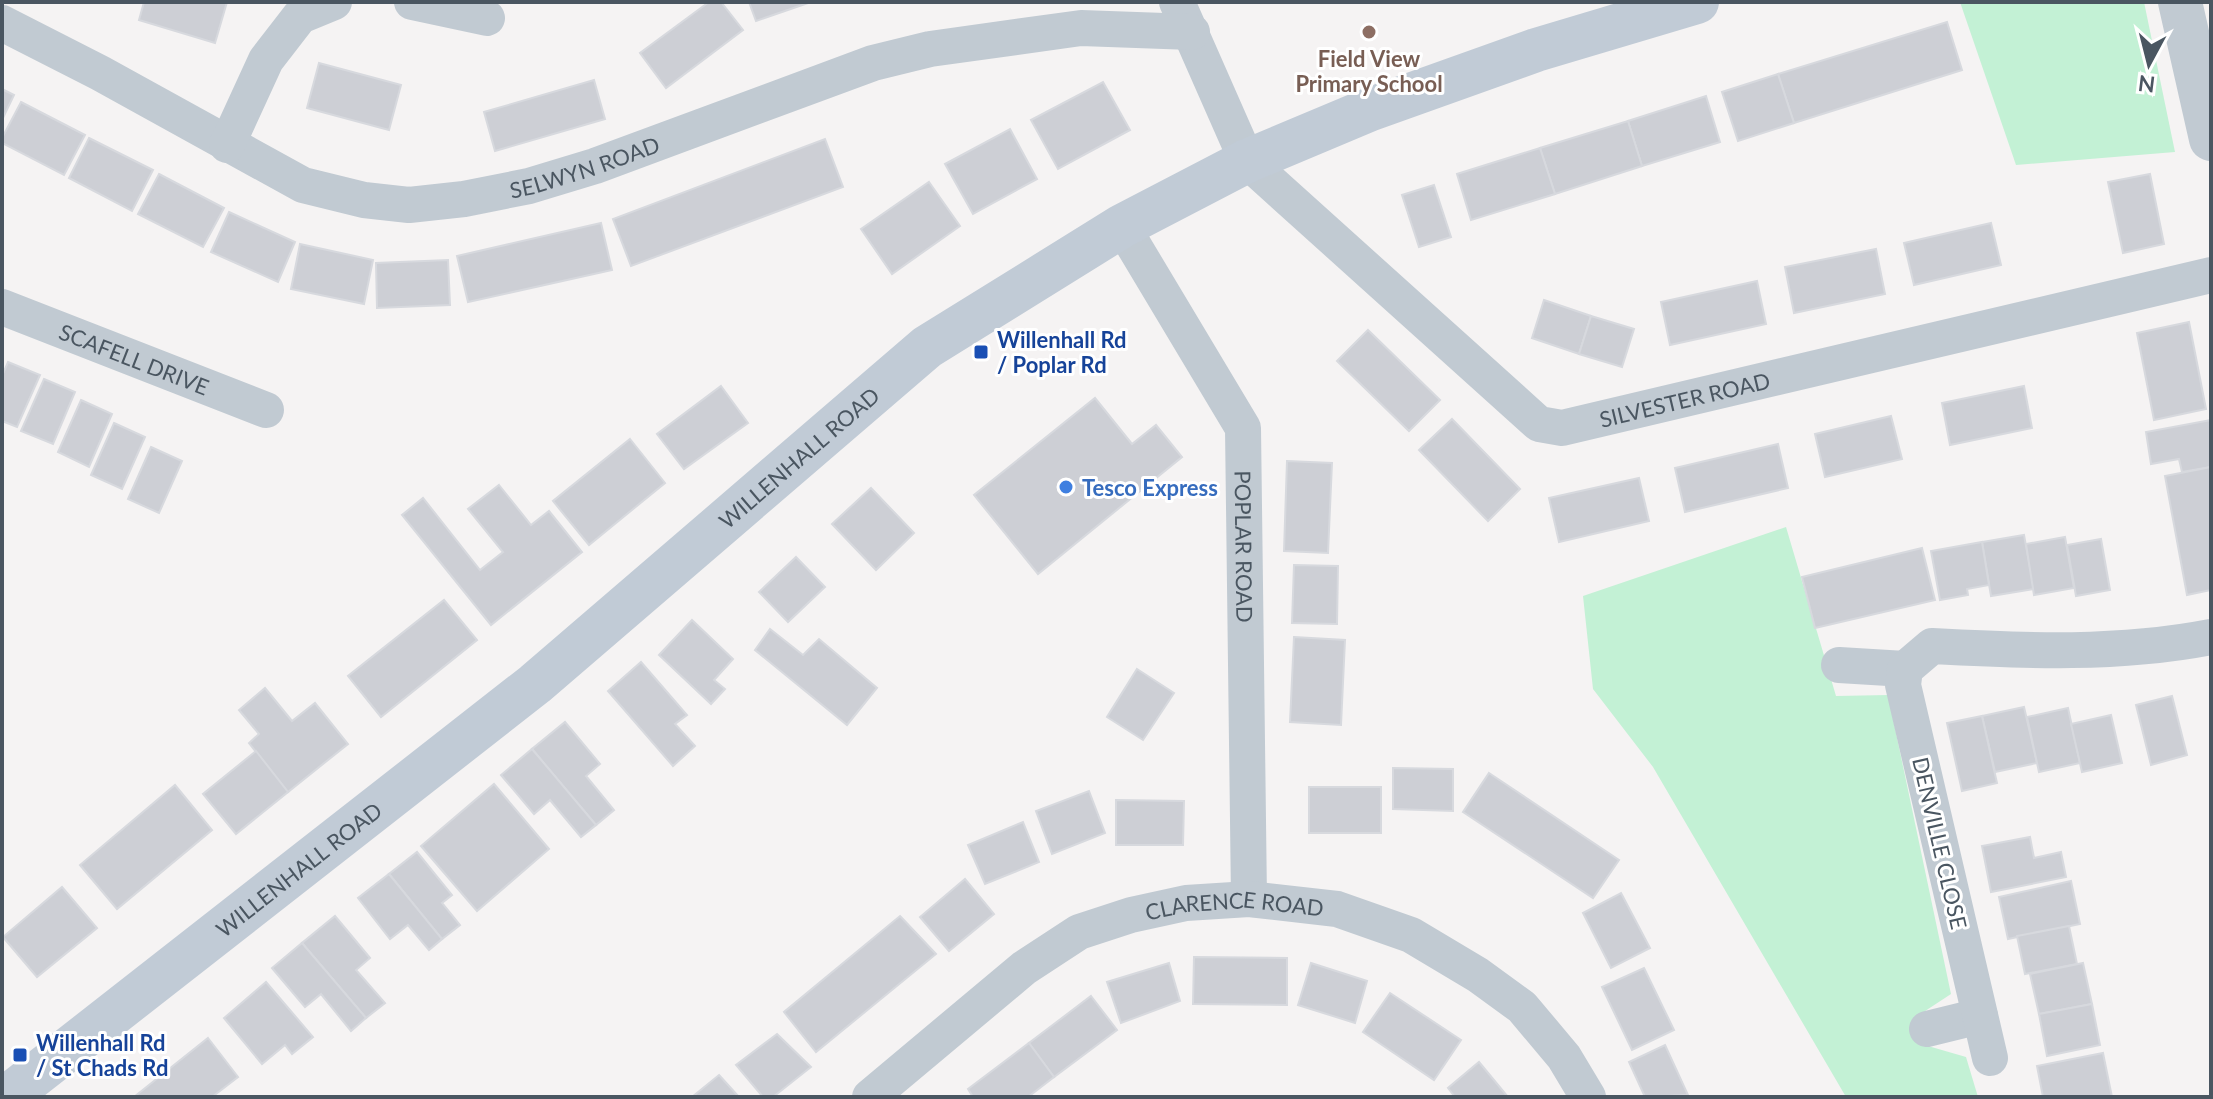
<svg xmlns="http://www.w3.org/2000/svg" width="2213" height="1099" font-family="Lato,sans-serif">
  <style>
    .green { fill: #c3f1d5 }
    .building { fill: #cdcfd5; stroke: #d7d9de; stroke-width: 2 }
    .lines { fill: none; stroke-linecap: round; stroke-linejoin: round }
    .minor { stroke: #c1cad2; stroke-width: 36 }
    .tertiary { stroke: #c1cad2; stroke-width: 44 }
    .secondary { stroke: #c1cbd6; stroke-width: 44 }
    .education-dot { fill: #8d6e63; stroke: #fff; stroke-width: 3 }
    .transit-dot { fill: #1a4fb4; stroke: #fff; stroke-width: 3 }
    .shop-dot { fill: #3f7fe0; stroke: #fff; stroke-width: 3 }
    .labels { text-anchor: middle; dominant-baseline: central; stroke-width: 6; stroke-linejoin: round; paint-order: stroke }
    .education-label { font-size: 22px; font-weight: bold; fill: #785e54; stroke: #fff }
    .street-label { font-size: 22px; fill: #4a5661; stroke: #fff }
    .transit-label { font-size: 22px; font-weight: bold; fill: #164399; stroke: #fff; text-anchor: start }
    .shop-label { font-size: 22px; font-weight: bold; fill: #366cbe; stroke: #fff; text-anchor: start }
  </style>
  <rect width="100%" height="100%" fill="#f5f3f3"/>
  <!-- green -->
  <g class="green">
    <path d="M 1960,2 L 2144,2 L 2175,152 L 2016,165 Z"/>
    <path d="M 1786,527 L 1836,696 L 1888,695 L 1951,994 L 1916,1017 L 1928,1046 L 1966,1057 L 1978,1097 L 1846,1097 L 1653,767 L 1593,689 L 1583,596 Z"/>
  </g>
  <!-- building -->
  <g class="building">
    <path d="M 144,2 L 227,2 L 215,43 L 139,20 Z"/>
    <path d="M 709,2 L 721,2 L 743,30 L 666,88 L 640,53 Z"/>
    <path d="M 749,2 L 811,2 L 756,21 Z"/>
    <path d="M 1947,22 L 1962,70 L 1794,123 L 1778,74 Z"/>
    <path d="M 319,63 L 401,85 L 389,130 L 307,108 Z"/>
    <path d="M 1778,74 L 1794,123 L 1738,141 L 1722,92 Z"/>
    <path d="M 594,80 L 605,119 L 495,151 L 484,112 Z"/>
    <path d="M 1103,82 L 1130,130 L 1058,169 L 1031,120 Z"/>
    <path d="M 2,89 L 14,95 L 2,120 Z"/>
    <path d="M 1706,96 L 1720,142 L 1642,166 L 1628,121 Z"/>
    <path d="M 21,102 L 85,135 L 64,175 L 2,143 L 2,138 Z"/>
    <path d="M 1628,121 L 1642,166 L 1555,194 L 1540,148 Z"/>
    <path d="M 1010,129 L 1037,179 L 973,214 L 945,164 Z"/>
    <path d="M 89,138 L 153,170 L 132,211 L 69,178 Z"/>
    <path d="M 825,139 L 843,187 L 631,266 L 613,219 Z"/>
    <path d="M 1540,148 L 1555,194 L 1471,220 L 1457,174 Z"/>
    <path d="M 159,174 L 224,208 L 203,247 L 138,214 Z"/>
    <path d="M 2150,174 L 2164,244 L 2123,253 L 2108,182 Z"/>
    <path d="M 929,182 L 960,226 L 892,274 L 861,229 Z"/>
    <path d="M 1434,185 L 1451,237 L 1419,247 L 1402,195 Z"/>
    <path d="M 229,212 L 295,242 L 278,282 L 211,252 Z"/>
    <path d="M 601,223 L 612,270 L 468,302 L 457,256 Z"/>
    <path d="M 1991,223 L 2001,265 L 1914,285 L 1904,243 Z"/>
    <path d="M 300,244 L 373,260 L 364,304 L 291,289 Z"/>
    <path d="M 1876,249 L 1885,294 L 1794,313 L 1785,267 Z"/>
    <path d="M 448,260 L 450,305 L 377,308 L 376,263 Z"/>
    <path d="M 1757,281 L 1766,324 L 1670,345 L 1661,302 Z"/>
    <path d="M 1544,300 L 1591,316 L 1579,354 L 1532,338 Z"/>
    <path d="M 1591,316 L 1634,329 L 1622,367 L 1579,354 Z"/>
    <path d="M 2189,322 L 2206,409 L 2154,420 L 2137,333 Z"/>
    <path d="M 1368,330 L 1440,400 L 1409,431 L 1337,361 Z"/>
    <path d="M 8,362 L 40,375 L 17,427 L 2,421 L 2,376 Z"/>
    <path d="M 44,379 L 75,392 L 53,444 L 21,431 Z"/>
    <path d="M 721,386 L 748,423 L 684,469 L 657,434 Z"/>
    <path d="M 2024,386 L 2032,428 L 1950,445 L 1942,403 Z"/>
    <path d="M 1095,398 L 1132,444 L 1156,425 L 1182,457 L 1038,574 L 974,495 Z"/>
    <path d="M 81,400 L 112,414 L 89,467 L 58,452 Z"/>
    <path d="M 1891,416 L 1902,459 L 1825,477 L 1815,434 Z"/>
    <path d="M 1452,419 L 1520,489 L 1488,521 L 1419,450 Z"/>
    <path d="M 2211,420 L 2211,467 L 2182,472 L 2179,459 L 2151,464 L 2146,432 Z"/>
    <path d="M 114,423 L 145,437 L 122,489 L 91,475 Z"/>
    <path d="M 630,439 L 665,483 L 589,545 L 553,501 Z"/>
    <path d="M 1778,444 L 1788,488 L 1685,512 L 1675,468 Z"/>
    <path d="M 151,447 L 182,461 L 159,513 L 128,499 Z"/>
    <path d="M 1287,461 L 1332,463 L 1328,553 L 1284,551 Z"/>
    <path d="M 2211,467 L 2211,590 L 2187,595 L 2165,476 Z"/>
    <path d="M 1639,478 L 1649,521 L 1559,542 L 1549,498 Z"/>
    <path d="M 499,485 L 531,525 L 549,511 L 582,552 L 491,625 L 402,515 L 423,498 L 480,570 L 503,552 L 468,509 Z"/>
    <path d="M 871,488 L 914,533 L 876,570 L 832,524 Z"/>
    <path d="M 2024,535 L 2034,589 L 1991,596 L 1982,542 Z"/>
    <path d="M 2065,537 L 2074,588 L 2034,595 L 2026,544 Z"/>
    <path d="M 2101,539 L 2110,590 L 2076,596 L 2067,545 Z"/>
    <path d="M 1982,542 L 1989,585 L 1967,589 L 1968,595 L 1940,600 L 1931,551 Z"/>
    <path d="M 1922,548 L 1935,600 L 1815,628 L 1802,577 Z"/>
    <path d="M 796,557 L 825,587 L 788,622 L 759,592 Z"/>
    <path d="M 1294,565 L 1338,566 L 1337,624 L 1292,623 Z"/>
    <path d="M 444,600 L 477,640 L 381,717 L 348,676 Z"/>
    <path d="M 692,620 L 733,659 L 714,680 L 725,689 L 711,704 L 659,655 Z"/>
    <path d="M 770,629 L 803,655 L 819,639 L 877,688 L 847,725 L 755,650 Z"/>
    <path d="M 1294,637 L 1345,640 L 1341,725 L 1290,722 Z"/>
    <path d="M 641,662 L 687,715 L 675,724 L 695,746 L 673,766 L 608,691 Z"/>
    <path d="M 1137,669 L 1174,693 L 1143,740 L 1107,717 Z"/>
    <path d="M 265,688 L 292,721 L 315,703 L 348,744 L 288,792 L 249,743 L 259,734 L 239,710 Z"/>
    <path d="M 2172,696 L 2187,755 L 2151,765 L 2136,705 Z"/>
    <path d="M 2024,707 L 2037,763 L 1995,772 L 1982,716 Z"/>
    <path d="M 2068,708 L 2080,763 L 2039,772 L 2027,717 Z"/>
    <path d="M 2111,715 L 2122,763 L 2082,772 L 2071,724 Z"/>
    <path d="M 1982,716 L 1997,783 L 1962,791 L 1947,723 Z"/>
    <path d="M 565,722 L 600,764 L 586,776 L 614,810 L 596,825 L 532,749 Z"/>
    <path d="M 532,749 L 596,825 L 581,837 L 550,800 L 534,814 L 501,775 Z"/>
    <path d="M 256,751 L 288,792 L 236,834 L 203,794 Z"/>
    <path d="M 1393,768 L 1453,769 L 1453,811 L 1393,809 Z"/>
    <path d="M 1489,773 L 1619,860 L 1593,898 L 1463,812 Z"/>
    <path d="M 494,784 L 549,849 L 477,911 L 421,846 Z"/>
    <path d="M 175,785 L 212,830 L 117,909 L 80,865 Z"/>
    <rect x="1309" y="787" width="72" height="46"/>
    <path d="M 1089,791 L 1105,833 L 1052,854 L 1036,811 Z"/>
    <path d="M 1116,800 L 1184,801 L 1183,845 L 1116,845 Z"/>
    <path d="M 1023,822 L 1039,862 L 985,884 L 968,845 Z"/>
    <path d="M 2030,837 L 2034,858 L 2061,852 L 2066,877 L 1991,892 L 1982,846 Z"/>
    <path d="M 417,852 L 452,895 L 442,903 L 460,925 L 442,939 L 389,874 Z"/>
    <path d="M 389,874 L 442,939 L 429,950 L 408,925 L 390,939 L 358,898 Z"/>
    <path d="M 965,879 L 994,914 L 949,951 L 920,917 Z"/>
    <path d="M 2071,881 L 2080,924 L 2008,939 L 1999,897 Z"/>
    <path d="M 62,887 L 97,928 L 37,977 L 3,937 Z"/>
    <path d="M 1621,893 L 1650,948 L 1611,968 L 1583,913 Z"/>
    <path d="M 335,916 L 370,958 L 356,970 L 385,1003 L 366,1018 L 302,943 Z"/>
    <path d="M 900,916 L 936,954 L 816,1052 L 784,1012 Z"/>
    <path d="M 2069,926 L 2077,964 L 2025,974 L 2017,936 Z"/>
    <path d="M 302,943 L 366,1018 L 351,1031 L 321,994 L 305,1007 L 272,968 Z"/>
    <path d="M 1194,957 L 1287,958 L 1287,1005 L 1193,1004 Z"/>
    <path d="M 1169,963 L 1180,1001 L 1121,1023 L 1107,982 Z"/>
    <path d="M 1311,963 L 1367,981 L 1355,1023 L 1298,1005 Z"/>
    <path d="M 2083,963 L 2092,1004 L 2039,1014 L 2030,974 Z"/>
    <path d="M 1644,968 L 1674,1030 L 1632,1050 L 1602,987 Z"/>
    <path d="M 266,982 L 313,1037 L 292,1054 L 285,1045 L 262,1064 L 224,1018 Z"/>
    <path d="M 1390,993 L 1461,1040 L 1434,1080 L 1363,1032 Z"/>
    <path d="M 1091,996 L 1117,1030 L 1054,1077 L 1029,1043 Z"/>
    <path d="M 2092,1004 L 2100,1045 L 2047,1056 L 2039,1014 Z"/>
    <path d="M 777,1034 L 811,1067 L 773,1097 L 763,1097 L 736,1065 Z"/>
    <path d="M 208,1038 L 238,1077 L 212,1097 L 134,1097 Z"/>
    <path d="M 1029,1043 L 1054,1077 L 1028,1097 L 973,1097 L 968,1089 Z"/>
    <path d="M 1665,1045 L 1688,1095 L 1645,1097 L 1629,1062 Z"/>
    <path d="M 2103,1053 L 2112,1097 L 2043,1097 L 2037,1066 Z"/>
    <path d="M 1479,1062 L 1508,1097 L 1455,1097 L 1448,1088 Z"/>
    <path d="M 719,1075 L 739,1097 L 692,1097 Z"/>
  </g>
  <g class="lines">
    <!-- minor -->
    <g class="minor">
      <path d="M 412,2 L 487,18"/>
      <path id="s1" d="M 1177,2 L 1247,161 L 1539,424 L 1562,428 L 2211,275"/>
      <path id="s2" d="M 2,23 L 100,73 L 303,185 L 364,200 L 409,205 L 464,199 L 529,186 L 595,166 L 873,63 L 930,49 L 1081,28 L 1192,32"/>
      <path d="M 227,145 L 266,60 L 300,16 L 334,2"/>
      <path id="s3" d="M 1122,226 L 1243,428 L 1249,899"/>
      <path id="s4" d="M 2,307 L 266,410"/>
      <path d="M 1839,665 L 1905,669"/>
      <path d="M 1927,1029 L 1980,1016"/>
      <path d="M 1990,1058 L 1903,685 L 1905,669 L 1932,646 C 2026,651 2118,655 2211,637"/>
      <path id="s5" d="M 870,1097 L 1024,968 L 1079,932 L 1131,915 L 1186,903 L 1249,899 L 1337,909 L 1411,935 L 1478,975 L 1522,1007 L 1564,1057 L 1588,1097"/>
    </g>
    <!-- tertiary -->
    <path class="tertiary" d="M 2180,2 L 2211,139"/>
    <!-- secondary -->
    <path class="secondary" id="s6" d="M 7,1097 L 535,684 L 927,347 L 1122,226 L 1247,161 L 1371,109 L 1536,50 L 1697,2"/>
  </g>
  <!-- markers -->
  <circle class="education-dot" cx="1369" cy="32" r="8"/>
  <g class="transit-dot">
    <rect x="973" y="344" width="16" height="16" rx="4"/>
    <rect x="12" y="1047" width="16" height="16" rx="4"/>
  </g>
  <circle class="shop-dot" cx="1066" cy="487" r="8"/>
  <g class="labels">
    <!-- education labels -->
    <g class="education-label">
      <text x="1369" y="58">Field View<tspan x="1369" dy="25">Primary School</tspan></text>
    </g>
    <!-- street labels -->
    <g class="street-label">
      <text stroke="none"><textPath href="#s2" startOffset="630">SELWYN ROAD</textPath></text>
      <text stroke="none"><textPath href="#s4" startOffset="142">SCAFELL DRIVE</textPath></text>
      <text stroke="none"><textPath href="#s1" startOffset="716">SILVESTER ROAD</textPath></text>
      <text stroke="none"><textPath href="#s6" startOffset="1018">WILLENHALL ROAD</textPath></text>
      <text stroke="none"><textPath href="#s3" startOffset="354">POPLAR ROAD</textPath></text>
      <text transform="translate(1940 843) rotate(77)">DENVILLE CLOSE</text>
      <text stroke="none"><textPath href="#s6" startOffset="370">WILLENHALL ROAD</textPath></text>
      <text stroke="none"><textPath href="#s5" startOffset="426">CLARENCE ROAD</textPath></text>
    </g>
    <!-- transit labels -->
    <g class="transit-label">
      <text x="997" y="339">Willenhall Rd<tspan x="997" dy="25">/ Poplar Rd</tspan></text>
      <text x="36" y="1042">Willenhall Rd<tspan x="36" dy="25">/ St Chads Rd</tspan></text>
    </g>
    <!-- shop labels -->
    <g class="shop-label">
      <text x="1082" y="487">Tesco Express</text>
    </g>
  </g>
  <!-- border -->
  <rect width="2213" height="1099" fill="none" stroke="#4a5661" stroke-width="8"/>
  <!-- north arrow -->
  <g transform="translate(2149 64) rotate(187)" stroke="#ffffff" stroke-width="6" paint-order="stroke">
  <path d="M0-6L14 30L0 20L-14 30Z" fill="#4a5661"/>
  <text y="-12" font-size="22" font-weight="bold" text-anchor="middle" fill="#4a5661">N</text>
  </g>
</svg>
